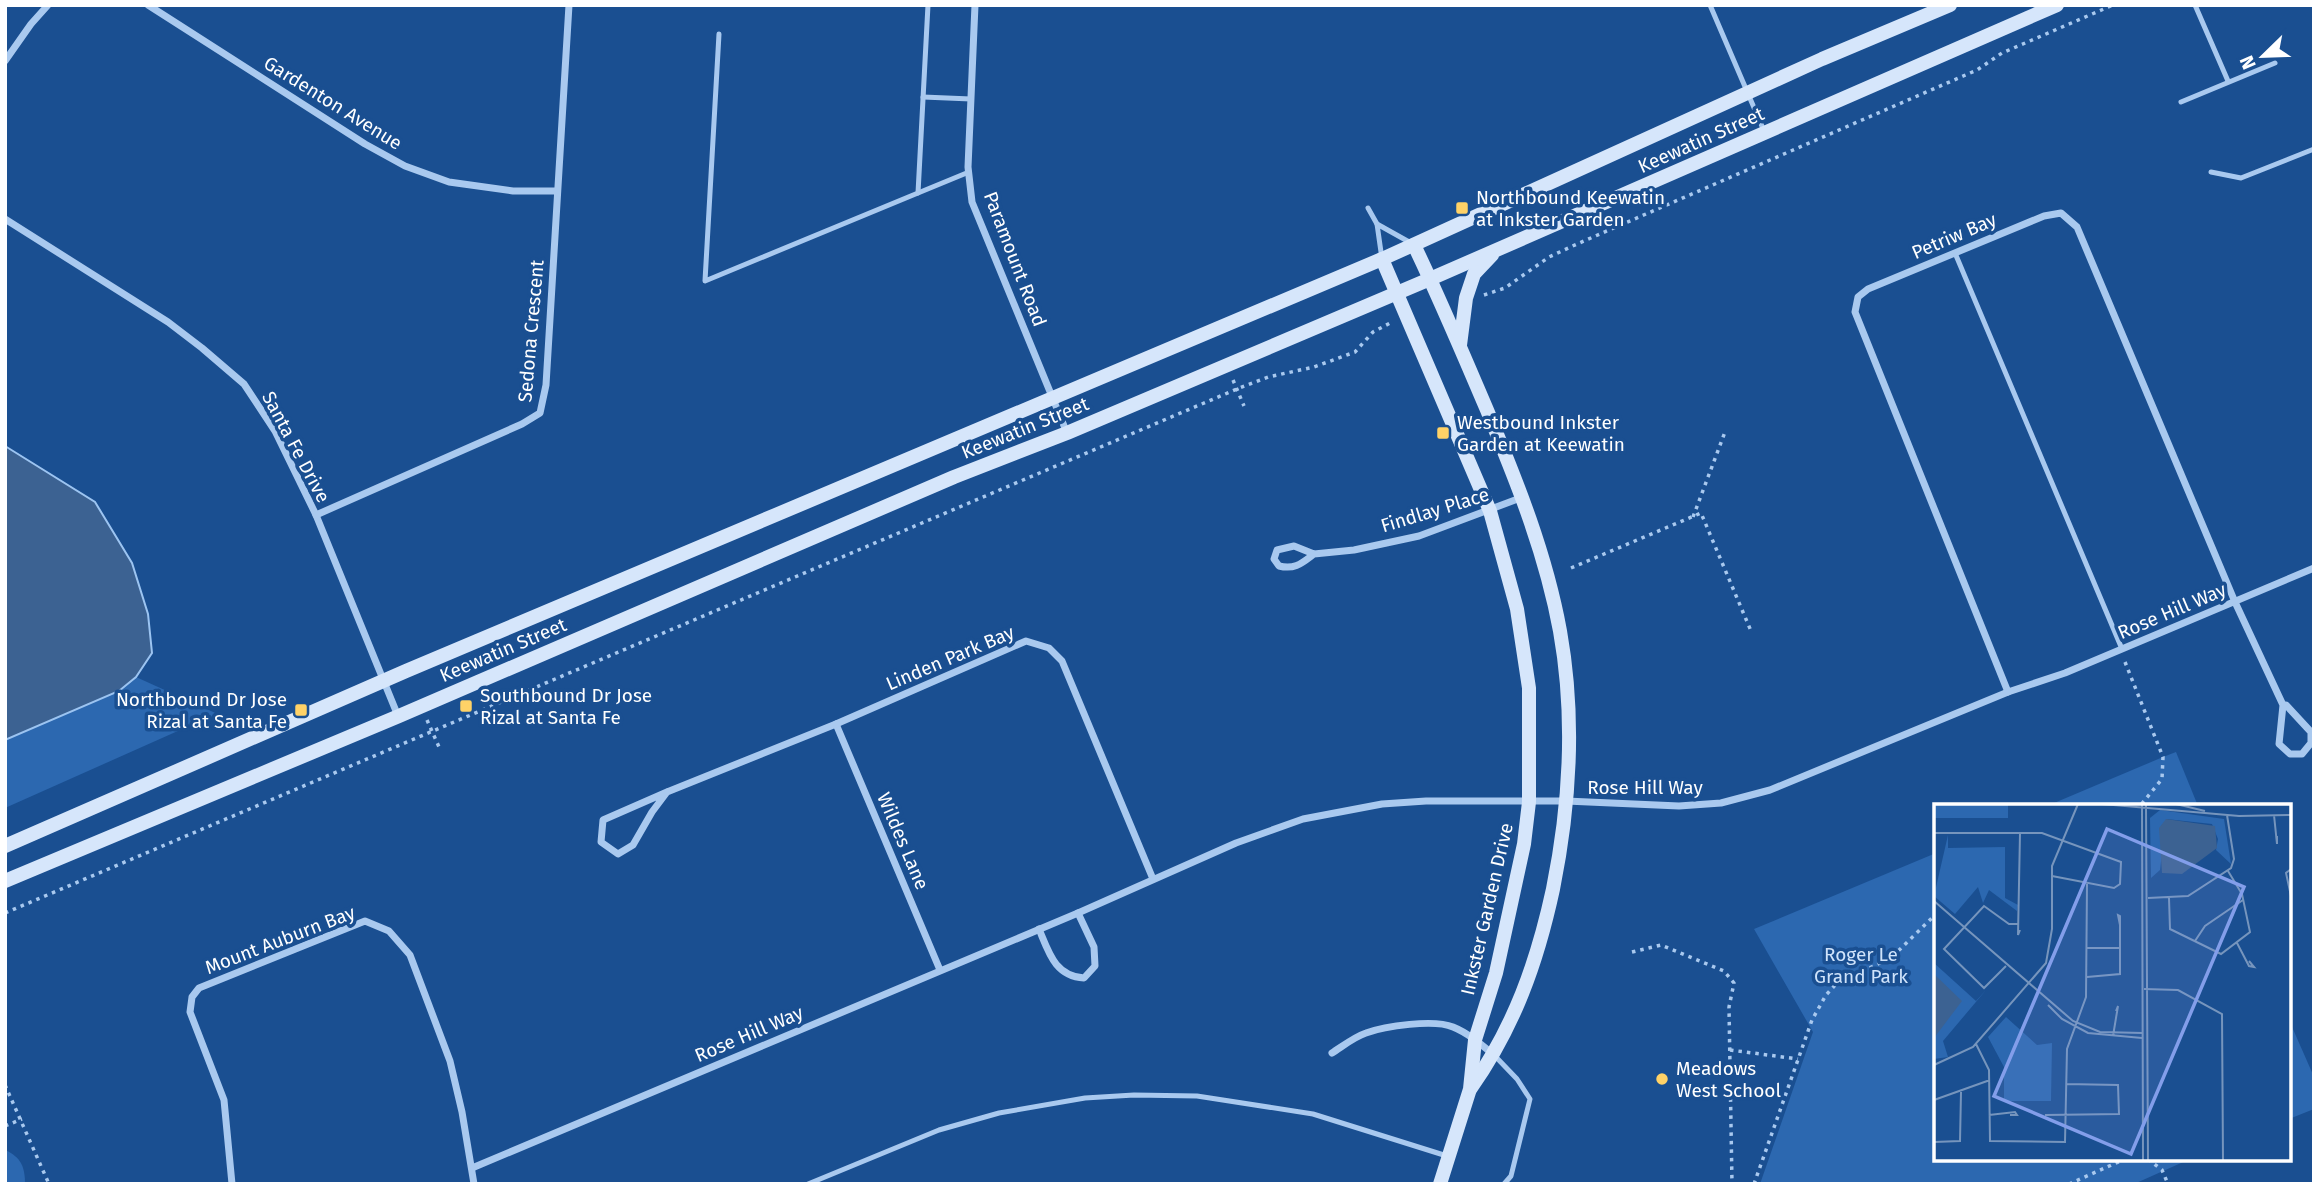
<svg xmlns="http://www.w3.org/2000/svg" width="2319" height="1189" font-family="'Fira Sans',sans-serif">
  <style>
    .green { fill: #2c68b0 }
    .water { fill: #3c6292; stroke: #9cc4f1; stroke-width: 2 }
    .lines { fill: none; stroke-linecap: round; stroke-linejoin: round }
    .path { stroke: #a9c9ef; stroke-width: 3.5; stroke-dasharray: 3.5 5; stroke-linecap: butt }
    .lane { stroke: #a9c9ef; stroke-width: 5 }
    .street { stroke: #a9c9ef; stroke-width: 7 }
    .secondary { stroke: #d6e6fb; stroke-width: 14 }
    .poi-dot { fill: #ffd267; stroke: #1a4f91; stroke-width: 2.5 }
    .labels { text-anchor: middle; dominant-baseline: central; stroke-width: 7; stroke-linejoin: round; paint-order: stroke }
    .street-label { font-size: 19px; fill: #fff; stroke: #1a4f91 }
    .poi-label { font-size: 19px; fill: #fff; stroke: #1a4f91; text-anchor: start }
    .park-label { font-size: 19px; fill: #cfe3fb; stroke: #1a4f91 }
    .inset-road { fill: none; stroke: #7695bd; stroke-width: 2 }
    .view { fill: #839eea; fill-opacity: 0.15; stroke: #839eea; stroke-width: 3.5 }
    .inset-edge { fill: none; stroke: #fff; stroke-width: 3.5 }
  </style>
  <rect width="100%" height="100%" fill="#1a4f91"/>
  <!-- green -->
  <g class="green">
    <path d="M 136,677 L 222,716 L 207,718 L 5,808 L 5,740 L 119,691 Z"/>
    <path d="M 2176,752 L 2198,806 L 2047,806 L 2163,757 Z"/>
    <path d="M 1936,853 L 1936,1159 L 2190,1159 L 2134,1184 L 1760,1184 L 1813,1032 L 1754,929 Z"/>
    <path d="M 2289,1020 L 2314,1077 L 2314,1109 L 2289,1119 Z"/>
    <path d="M 5,1150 C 21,1157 25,1167 25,1184 L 5,1184 Z"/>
  </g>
  <!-- water -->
  <path class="water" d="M 5,446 L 95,502 L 132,563 L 148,614 L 152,653 L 136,677 L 119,691 L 5,740 Z"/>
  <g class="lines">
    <!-- path -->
    <g class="path">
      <path d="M 1484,295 L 1505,288 L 1549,257 L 1577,244 L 1977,70 L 2002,53 L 2113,5"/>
      <path d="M 1233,380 L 1244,406"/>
      <path d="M 1693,517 L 1725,432"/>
      <path d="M 1571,568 L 1701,513 L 1751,631"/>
      <path d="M 2125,662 L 2163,757 L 2162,779 L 2140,806"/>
      <path d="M 427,720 L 439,747"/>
      <path d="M 5,913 L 1237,389 L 1268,377 L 1314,367 L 1355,352 L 1373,332 L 1392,322"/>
      <path d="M 1632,952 L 1661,945 L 1724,971 L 1734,983 L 1729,1007 L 1732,1184"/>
      <path d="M 1730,1050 L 1798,1059"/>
      <path d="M 5,1085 L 49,1184"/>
      <path d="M 5,1126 L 22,1119"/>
      <path d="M 2148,1159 L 2162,1170 L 2168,1184"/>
      <path d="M 1754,1184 L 1812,1020 L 1826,995 L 1837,983 L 1891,958 L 1936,914"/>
      <path d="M 2069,1184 L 2125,1159"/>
    </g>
    <!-- lane -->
    <g class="lane">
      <path d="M 1710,5 L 1764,131"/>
      <path d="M 2195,5 L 2228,81"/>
      <path d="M 719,34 L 705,281 L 918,193 L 928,5"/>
      <path d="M 923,97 L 971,99"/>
      <path d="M 2181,102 L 2275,63"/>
      <path d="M 2211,172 L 2241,178 L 2314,149"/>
      <path d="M 918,193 L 969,172"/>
      <path d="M 1368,208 L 1377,224"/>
      <path d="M 1955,253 L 2122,649"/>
      <path d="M 1382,259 L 1377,224 L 1411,243"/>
      <path d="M 1494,1055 L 1517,1079 L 1530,1099 L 1511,1176 L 1504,1184"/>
      <path d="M 808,1184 L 939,1130 L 999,1113 L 1085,1098 L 1134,1095 L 1197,1096 L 1313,1114 L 1447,1156"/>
    </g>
    <!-- street -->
    <g class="street">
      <path d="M 148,5 L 365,144 L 405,166 L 449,182 L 513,191 L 557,191"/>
      <path d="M 975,5 L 968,167 L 972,202 L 1067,433"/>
      <path d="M 5,61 L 31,24 L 48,5"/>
      <path d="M 5,219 L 168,322 L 202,348 L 244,384 L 275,431 L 316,515 L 398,716"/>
      <path d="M 316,515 L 522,424 L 540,413 L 546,385 L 569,5"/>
      <path d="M 1314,554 C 1302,563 1295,570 1279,566 L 1274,559 L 1277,550 L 1294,546 L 1314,554 L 1354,550 L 1419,536 L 1523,497"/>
      <path d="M 2008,692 L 1855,312 L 1858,297 L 1868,289 L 2044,216 L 2061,213 L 2077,227 L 2235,602 L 2283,705 L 2286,705 L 2311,732 L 2311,743 L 2302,754 L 2290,754 L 2279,744 L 2283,705"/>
      <path d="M 836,724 L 940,970"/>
      <path d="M 667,792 L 652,812 L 633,845 L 618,854 L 601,842 L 603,820 L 667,792 L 836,724 L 1026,641 L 1049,648 L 1062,661 L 1153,879"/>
      <path d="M 1039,929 C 1049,953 1055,976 1084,978 L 1095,966 L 1094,947 L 1078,913"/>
      <path d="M 1332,1053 C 1343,1046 1354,1037 1366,1033 C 1385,1026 1434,1019 1453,1027 C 1468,1033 1482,1045 1494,1055"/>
      <path d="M 472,1168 L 1078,913 L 1236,843 L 1303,819 L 1382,804 L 1426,801 L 1566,801 L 1679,806 L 1721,803 L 1770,790 L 2008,692 L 2065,673 L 2314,568"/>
      <path d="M 232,1184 L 224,1100 L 190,1012 L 192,997 L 199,988 L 365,921 L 389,931 L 410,955 L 450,1061 L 462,1112 L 474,1184"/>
    </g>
    <!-- secondary -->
    <g class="secondary">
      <path d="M 1414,245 C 1440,299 1463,354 1487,410 C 1517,482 1546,554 1560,631 C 1575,715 1570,805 1553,889 C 1537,963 1514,1027 1471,1088"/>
      <path d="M 1382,259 L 1490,511 L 1517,609 L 1529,688 L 1529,802 L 1524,844 L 1496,973 L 1475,1040 L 1470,1089 L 1440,1184"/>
      <path d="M 1460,345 L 1466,298 L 1474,274 L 1492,255"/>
      <path d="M 5,846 L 406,671 L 1382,259 L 1822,59 L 1950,5"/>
      <path d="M 5,881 L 399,716 L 954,477 L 1067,433 L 1430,279 L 2057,5"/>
    </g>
  </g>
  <!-- markers -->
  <g class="poi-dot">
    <rect x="1455" y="201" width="14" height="14" rx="3.5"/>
    <rect x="1436" y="426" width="14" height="14" rx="3.5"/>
    <rect x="459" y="699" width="14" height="14" rx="3.5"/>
    <rect x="294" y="703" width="14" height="14" rx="3.5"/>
    <circle cx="1662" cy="1079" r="7"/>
  </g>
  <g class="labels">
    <!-- street labels -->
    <g class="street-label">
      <text transform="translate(333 103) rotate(32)">Gardenton Avenue</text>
      <text transform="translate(1701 140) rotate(-24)">Keewatin Street</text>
      <text transform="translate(1954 236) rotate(-23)">Petriw Bay</text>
      <text transform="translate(1015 259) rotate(69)">Paramount Road</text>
      <text transform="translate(531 331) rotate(-85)">Sedona Crescent</text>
      <text transform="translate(1025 428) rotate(-22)">Keewatin Street</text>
      <text transform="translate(296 447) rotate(62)">Santa Fe Drive</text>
      <text transform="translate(1435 510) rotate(-17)">Findlay Place</text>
      <text transform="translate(2172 611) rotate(-23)">Rose Hill Way</text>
      <text transform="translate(503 650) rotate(-23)">Keewatin Street</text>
      <text transform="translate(950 658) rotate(-23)">Linden Park Bay</text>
      <text x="1645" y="787">Rose Hill Way</text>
      <text transform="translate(903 841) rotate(67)">Wildes Lane</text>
      <text transform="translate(1487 909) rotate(-77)">Inkster Garden Drive</text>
      <text transform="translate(280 940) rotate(-21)">Mount Auburn Bay</text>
      <text transform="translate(749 1034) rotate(-23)">Rose Hill Way</text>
    </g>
    <!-- poi labels -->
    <g class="poi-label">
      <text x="1476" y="197">Northbound Keewatin<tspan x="1476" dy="22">at Inkster Garden</tspan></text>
      <text x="1457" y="422">Westbound Inkster<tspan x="1457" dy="22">Garden at Keewatin</tspan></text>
      <text x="480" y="695">Southbound Dr Jose<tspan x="480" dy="22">Rizal at Santa Fe</tspan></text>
      <text x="287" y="699" text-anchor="end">Northbound Dr Jose<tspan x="287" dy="22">Rizal at Santa Fe</tspan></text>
      <text x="1676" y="1068">Meadows<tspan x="1676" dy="22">West School</tspan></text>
    </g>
    <!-- park labels -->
    <g class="park-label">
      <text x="1861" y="954">Roger Le<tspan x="1861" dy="22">Grand Park</tspan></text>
    </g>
  </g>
  <!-- overview -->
  <g transform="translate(1934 804)">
    <rect width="357" height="357" fill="#1a4f91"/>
    <path d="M 0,0 L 74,0 L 74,14 L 0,14 ZM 226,6 L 290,15 L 297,60 L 282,46 L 284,35 L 278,20 L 232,15 L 226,66 L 217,74 L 216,14 ZM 14,31 L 14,44 L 71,43 L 71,94 L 84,101 L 83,107 L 55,86 L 49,99 L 44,83 L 21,110 L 0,92 ZM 0,159 L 42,197 L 52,186 L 9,237 L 14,253 L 0,255 ZM 72,213 L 103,241 L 118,239 L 117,297 L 70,297 L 70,263 L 54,233 Z" fill="#2c68b0"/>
    <path d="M 232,15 L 281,22 L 283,44 L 248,70 L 228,69 L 225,24 ZM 0,170 L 28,197 L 0,234 Z" fill="#3c6292"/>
    <path class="inset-road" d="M 168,0 L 305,12 L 357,11M 208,0 L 209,357M 212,0 L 214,357M 242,0 L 271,7M 340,11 L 343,40 L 343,32M 0,29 L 108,29 L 187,58 L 186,80 L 180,84 L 118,72M 357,65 L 352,69 L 357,92M 214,94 L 254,92 L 297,64 L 300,55 L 293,11M 235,94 L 236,125 L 287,150 L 316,128 L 308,90 L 294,67M 0,97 L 139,217 L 166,228 L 209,229M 86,126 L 84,131 L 86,29M 261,137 L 271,122 L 309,96M 303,139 L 315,162 L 320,163 L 315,157M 153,144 L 185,144M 72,162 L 50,184 L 10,145 L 50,102 L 75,120 L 85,120M 153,173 L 186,170 L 186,112 L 184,111 L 186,121M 210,185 L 244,186 L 288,210 L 289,357M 114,201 L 128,215 L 154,229 L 208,234M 179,232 L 184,202 L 182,207M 42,240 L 55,266 L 56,337 L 131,338 L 133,245 L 152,193 L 153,80M 0,261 L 39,243 L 112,159 L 118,125 L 118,62 L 144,0M 0,296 L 56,276M 55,311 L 81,308 L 83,311 L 76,311M 118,311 L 111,311 L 185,310 L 184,281 L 132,280M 0,338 L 26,337 L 27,288"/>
    <path class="view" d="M 173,25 L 310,83 L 197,350 L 60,292 Z"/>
    <rect width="357" height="357" class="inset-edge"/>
  </g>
  <!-- border -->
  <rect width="2319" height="1189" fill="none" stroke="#ffffff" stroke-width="14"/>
  <!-- north arrow -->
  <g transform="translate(2263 56) rotate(247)" stroke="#1a4f91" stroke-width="5" paint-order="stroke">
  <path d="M0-5L12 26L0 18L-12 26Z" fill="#ffffff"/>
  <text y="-10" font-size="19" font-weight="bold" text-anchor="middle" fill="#ffffff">N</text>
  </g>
</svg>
